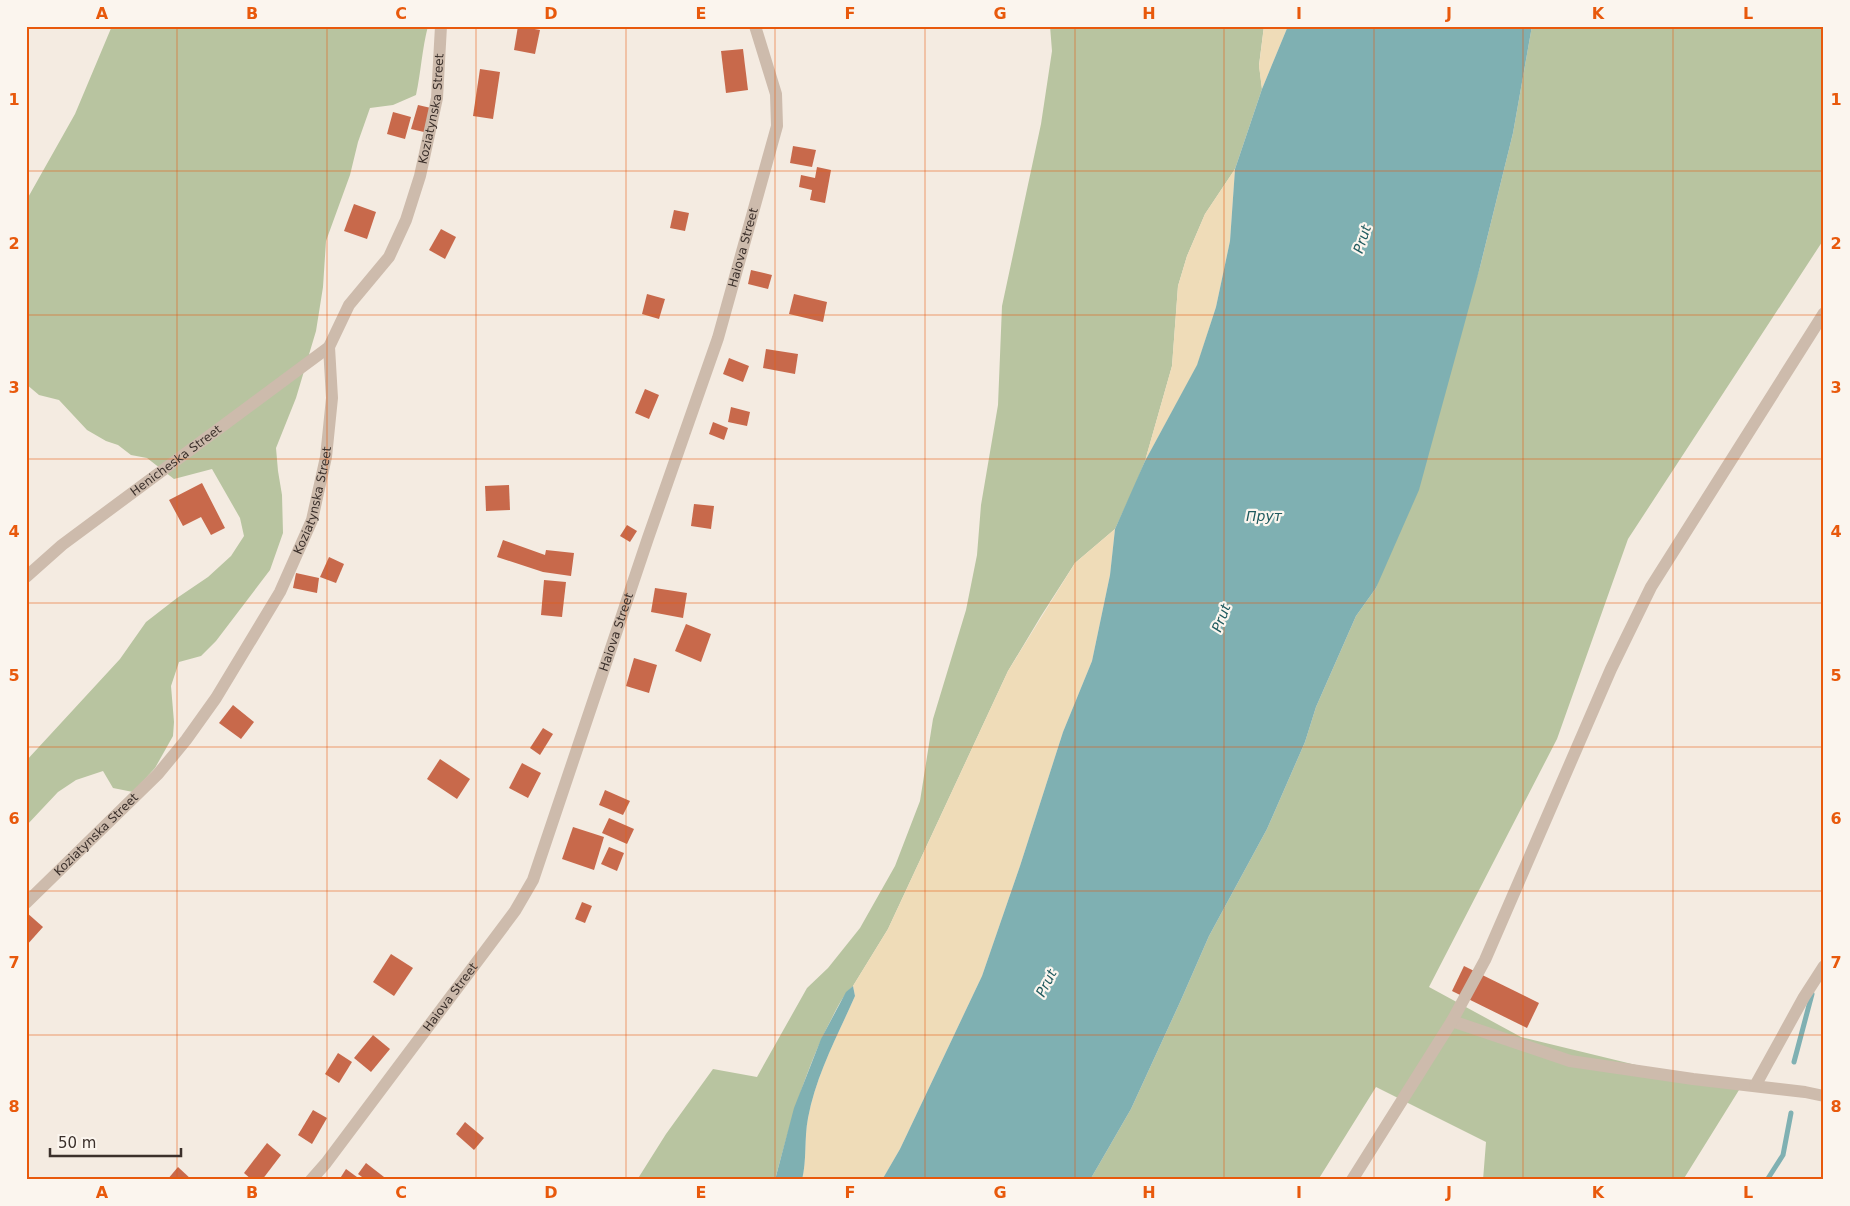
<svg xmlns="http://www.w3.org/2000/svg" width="1850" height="1206" font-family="'DejaVu Sans',sans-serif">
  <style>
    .green { fill: #b8c4a0 }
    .sand { fill: #efdcb8 }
    .water { fill: #7fb0b2 }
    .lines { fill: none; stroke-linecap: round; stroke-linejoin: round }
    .stream { stroke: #7fb0b2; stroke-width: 5 }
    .building { fill: #c8694b }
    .minor { stroke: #cdbbac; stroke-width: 12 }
    .grid { fill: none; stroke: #e8590c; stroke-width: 1; stroke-opacity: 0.55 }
    .labels { text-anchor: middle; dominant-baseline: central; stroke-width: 4.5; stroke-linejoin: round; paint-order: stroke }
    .street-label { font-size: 12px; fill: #3b302b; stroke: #fbf5ee }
    .water-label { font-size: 14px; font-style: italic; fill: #1f5a5e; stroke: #fbf5ee }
    .neatline { fill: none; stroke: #e8590c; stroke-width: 2 }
    .grid-label { font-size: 16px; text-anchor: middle; font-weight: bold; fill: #e8590c }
  </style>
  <rect width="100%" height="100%" fill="#f4ebe1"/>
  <!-- green -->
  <g class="green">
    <path d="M 112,26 L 428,26 C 422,49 421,72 416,95 L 393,105 L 370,108 L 358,142 L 350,175 L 326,241 L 323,287 L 316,331 L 296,398 L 276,448 L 278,471 L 282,495 L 283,533 L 270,570 L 216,641 L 201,656 L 179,662 L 171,686 L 174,722 L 173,736 L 155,768 L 133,792 L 113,788 L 103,771 L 76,780 L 58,792 L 26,826 L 26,761 L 120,659 L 146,622 L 177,598 L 208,577 L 231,556 L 244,536 L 240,518 L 212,469 L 174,479 L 147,458 L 131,455 L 118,445 L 106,441 L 87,430 L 59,400 L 39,395 L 26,384 L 26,201 L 75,114 Z"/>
    <path d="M 1050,26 L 1264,26 L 1259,65 L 1262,89 L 1235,169 L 1205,214 L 1187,256 L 1178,286 L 1172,366 L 1145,461 L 1133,490 L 1115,529 L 1075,563 L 1041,616 L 1008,671 L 888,929 L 853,986 C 843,995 838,1006 832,1018 C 805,1069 790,1124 775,1180 L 637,1180 L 666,1134 L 713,1069 L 757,1077 L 807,988 L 828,968 L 860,928 L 895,866 L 920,801 L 933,719 L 966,610 L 977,555 L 981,505 L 998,405 L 1002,306 L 1041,124 L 1052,51 Z"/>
    <path d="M 1532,26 L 1824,26 L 1824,239 L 1628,539 L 1557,739 L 1429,987 L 1521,1037 L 1739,1090 L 1683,1180 L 1483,1180 L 1486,1142 L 1376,1087 L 1318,1180 L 1090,1180 L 1131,1109 L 1181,1000 L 1209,936 L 1267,829 L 1305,742 L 1316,707 L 1356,616 L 1376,588 L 1480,267 L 1513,133 Z"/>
  </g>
  <!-- sand -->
  <g class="sand">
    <path d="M 1264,26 L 1288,26 L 1262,89 L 1259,66 Z"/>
    <path d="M 1235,169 L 1230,241 L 1216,307 L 1197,366 L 1145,461 L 1172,366 L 1178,286 L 1187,256 L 1205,214 Z"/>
    <path d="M 1115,529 L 1110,575 L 1092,661 L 1063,732 L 1020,866 L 982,976 L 900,1149 L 882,1180 L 802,1180 C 807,1160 804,1139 808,1118 C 816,1075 837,1037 855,996 L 853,986 L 888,929 L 1008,671 L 1075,563 Z"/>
  </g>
  <!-- water -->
  <g class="water">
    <path d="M 1288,26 L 1532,26 L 1513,133 L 1480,267 L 1419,490 L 1376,588 L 1356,616 L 1316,707 L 1305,742 L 1267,829 L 1209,936 L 1181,1000 L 1131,1109 L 1090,1180 L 882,1180 L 900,1149 L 982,976 L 1020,866 L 1063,732 L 1092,661 L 1110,575 L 1115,529 L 1145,461 L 1197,365 L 1216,307 L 1230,241 L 1235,169 L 1262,89 Z"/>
    <path d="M 853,986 L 855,996 C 837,1037 816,1075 808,1118 C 804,1139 807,1160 802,1180 L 775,1180 L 794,1108 L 821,1039 L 846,992 Z"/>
  </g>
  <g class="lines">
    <!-- stream -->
    <g class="stream">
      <path d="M 1794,1062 L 1812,994"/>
      <path d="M 1767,1180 L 1783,1155 L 1791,1113"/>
    </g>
  </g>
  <!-- building -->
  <g class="building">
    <path d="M 518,26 L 540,30 L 535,54 L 514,50 Z"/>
    <path d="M 743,49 L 748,90 L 726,93 L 721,51 Z"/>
    <path d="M 480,69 L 500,72 L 493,119 L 473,116 Z"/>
    <path d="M 418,105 L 431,108 L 424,132 L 411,129 Z"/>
    <path d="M 393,112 L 411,117 L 405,139 L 387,134 Z"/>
    <path d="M 793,146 L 816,150 L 812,167 L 790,163 Z"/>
    <path d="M 817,167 L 831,170 L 825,203 L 810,200 L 812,190 L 799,187 L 801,175 L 815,178 Z"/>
    <path d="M 354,204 L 376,212 L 367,239 L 344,231 Z"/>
    <path d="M 674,210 L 689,213 L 685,231 L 670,228 Z"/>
    <path d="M 441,229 L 456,237 L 445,259 L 429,250 Z"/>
    <path d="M 751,270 L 772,275 L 768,289 L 748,284 Z"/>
    <path d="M 647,294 L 665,299 L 659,319 L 642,314 Z"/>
    <path d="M 794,294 L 827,302 L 823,322 L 789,314 Z"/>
    <path d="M 766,349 L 798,354 L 795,374 L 763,368 Z"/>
    <path d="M 729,358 L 749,366 L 743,382 L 723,374 Z"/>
    <path d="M 645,389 L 659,395 L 649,419 L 635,413 Z"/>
    <path d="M 731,407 L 750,412 L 747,426 L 728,422 Z"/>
    <path d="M 713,422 L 728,428 L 724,440 L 709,434 Z"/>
    <path d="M 202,483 L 225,528 L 211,535 L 201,517 L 183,526 L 169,500 Z"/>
    <path d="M 509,485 L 510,510 L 486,511 L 485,486 Z"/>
    <path d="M 694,504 L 714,506 L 711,529 L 691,526 Z"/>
    <path d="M 627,525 L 637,531 L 630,542 L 620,536 Z"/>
    <path d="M 503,540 L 545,555 L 546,550 L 574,553 L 571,576 L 543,572 L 497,557 Z"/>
    <path d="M 329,557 L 344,564 L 336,583 L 320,577 Z"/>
    <path d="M 296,573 L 319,578 L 317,593 L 293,588 Z"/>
    <path d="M 544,580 L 566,582 L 562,617 L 541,615 Z"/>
    <path d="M 655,588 L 687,593 L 683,618 L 651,612 Z"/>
    <path d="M 686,624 L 711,634 L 701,662 L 675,651 Z"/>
    <path d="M 634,658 L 657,665 L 649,693 L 626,686 Z"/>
    <path d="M 233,705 L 254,722 L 241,739 L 219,723 Z"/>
    <path d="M 543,728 L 553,734 L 540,755 L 530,748 Z"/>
    <path d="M 440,759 L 470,779 L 457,799 L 427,779 Z"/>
    <path d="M 522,763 L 541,773 L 528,798 L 509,788 Z"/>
    <path d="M 605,790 L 630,801 L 623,815 L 599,805 Z"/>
    <path d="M 609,818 L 634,829 L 627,844 L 602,833 Z"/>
    <path d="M 573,827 L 604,837 L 594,870 L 562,859 Z"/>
    <path d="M 609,847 L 624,853 L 617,871 L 601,864 Z"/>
    <path d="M 582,902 L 592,906 L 585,923 L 575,919 Z"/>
    <path d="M 26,912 L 43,927 L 26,946 Z"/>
    <path d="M 391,954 L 413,968 L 394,996 L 373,982 Z"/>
    <path d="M 1464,966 L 1539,1003 L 1527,1028 L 1452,991 Z"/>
    <path d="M 373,1035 L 390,1049 L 371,1072 L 354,1058 Z"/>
    <path d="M 338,1053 L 352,1062 L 339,1083 L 325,1074 Z"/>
    <path d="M 313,1110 L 327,1118 L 312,1144 L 298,1135 Z"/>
    <path d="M 465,1122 L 484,1138 L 474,1150 L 456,1134 Z"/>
    <path d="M 267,1143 L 281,1155 L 262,1180 L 252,1180 L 244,1173 Z"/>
    <path d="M 366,1163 L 384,1177 L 383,1180 L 366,1180 L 358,1174 Z"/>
    <path d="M 178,1167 L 192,1180 L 167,1180 Z"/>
    <path d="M 346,1169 L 361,1180 L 339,1180 Z"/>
  </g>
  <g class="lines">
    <!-- minor -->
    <g class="minor">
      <path id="s1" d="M 26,577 L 62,545 L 329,347"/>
      <path id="s2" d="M 26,903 L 158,774 L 186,740 L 216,698 L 280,592 L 312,520 L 326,457 L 332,398 L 329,347 L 349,305 L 389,257 L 406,220 L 420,176 L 437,98 L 441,26"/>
      <path d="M 1452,1021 L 1570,1061 L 1693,1079 L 1805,1092 L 1824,1096"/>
      <path d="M 1755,1086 L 1804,997 L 1824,966"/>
      <path id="s3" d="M 311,1180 L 326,1163 L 515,911 L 533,880 L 648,538 L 718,338 L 777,126 L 776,94 L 755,26"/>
      <path d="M 1352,1180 L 1452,1021 L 1485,960 L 1611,669 L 1651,587 L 1824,313"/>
    </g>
  </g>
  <!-- grid -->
  <path class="grid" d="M 177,26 L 177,1180M 327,26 L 327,1180M 476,26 L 476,1180M 626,26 L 626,1180M 775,26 L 775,1180M 925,26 L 925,1180M 1075,26 L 1075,1180M 1224,26 L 1224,1180M 1374,26 L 1374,1180M 1523,26 L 1523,1180M 1673,26 L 1673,1180M 26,171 L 1824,171M 26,315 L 1824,315M 26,459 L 1824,459M 26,603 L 1824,603M 26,747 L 1824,747M 26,891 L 1824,891M 26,1035 L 1824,1035"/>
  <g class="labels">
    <!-- street labels -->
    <g class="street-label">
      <text stroke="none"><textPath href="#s2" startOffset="922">Koziatynska Street</textPath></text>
      <text stroke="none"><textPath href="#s3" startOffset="1040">Haiova Street</textPath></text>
      <text stroke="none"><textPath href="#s1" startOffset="190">Henicheska Street</textPath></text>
      <text stroke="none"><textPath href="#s2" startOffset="502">Koziatynska Street</textPath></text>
      <text stroke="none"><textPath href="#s3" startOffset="635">Haiova Street</textPath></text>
      <text stroke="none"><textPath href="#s2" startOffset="98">Koziatynska Street</textPath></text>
      <text stroke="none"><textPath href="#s3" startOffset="230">Haiova Street</textPath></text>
    </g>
    <!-- water labels -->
    <g class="water-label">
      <text transform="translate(1362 239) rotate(-72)">Prut</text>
      <text x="1264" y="516">Прут</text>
      <text transform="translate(1221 618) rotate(-69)">Prut</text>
      <text transform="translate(1046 983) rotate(-63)">Prut</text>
    </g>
  </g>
  <!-- border -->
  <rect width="1850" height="1206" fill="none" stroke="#fbf5ee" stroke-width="55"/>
  <!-- scale -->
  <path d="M50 1148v8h131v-8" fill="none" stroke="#3b302b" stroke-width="2.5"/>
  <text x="58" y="1148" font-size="15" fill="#3b302b" stroke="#fbf5ee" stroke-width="4" paint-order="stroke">50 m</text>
  <rect x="28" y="28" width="1794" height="1150" class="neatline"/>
  <g class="grid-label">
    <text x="102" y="19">A</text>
    <text x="252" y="19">B</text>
    <text x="401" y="19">C</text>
    <text x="551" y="19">D</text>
    <text x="701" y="19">E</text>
    <text x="850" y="19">F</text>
    <text x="1000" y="19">G</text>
    <text x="1149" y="19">H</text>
    <text x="1299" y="19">I</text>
    <text x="1449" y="19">J</text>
    <text x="1598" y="19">K</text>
    <text x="1748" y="19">L</text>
    <text x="14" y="105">1</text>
    <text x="1836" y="105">1</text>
    <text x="14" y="249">2</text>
    <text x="1836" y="249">2</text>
    <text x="14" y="393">3</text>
    <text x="1836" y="393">3</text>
    <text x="14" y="537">4</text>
    <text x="1836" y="537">4</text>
    <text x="14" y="681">5</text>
    <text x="1836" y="681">5</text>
    <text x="14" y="824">6</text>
    <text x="1836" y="824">6</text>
    <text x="14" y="968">7</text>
    <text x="1836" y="968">7</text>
    <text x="14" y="1112">8</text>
    <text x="1836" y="1112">8</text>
    <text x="102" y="1198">A</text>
    <text x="252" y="1198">B</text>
    <text x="401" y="1198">C</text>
    <text x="551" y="1198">D</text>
    <text x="701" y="1198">E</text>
    <text x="850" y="1198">F</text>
    <text x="1000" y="1198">G</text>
    <text x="1149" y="1198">H</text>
    <text x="1299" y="1198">I</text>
    <text x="1449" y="1198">J</text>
    <text x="1598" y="1198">K</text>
    <text x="1748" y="1198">L</text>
  </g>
</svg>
